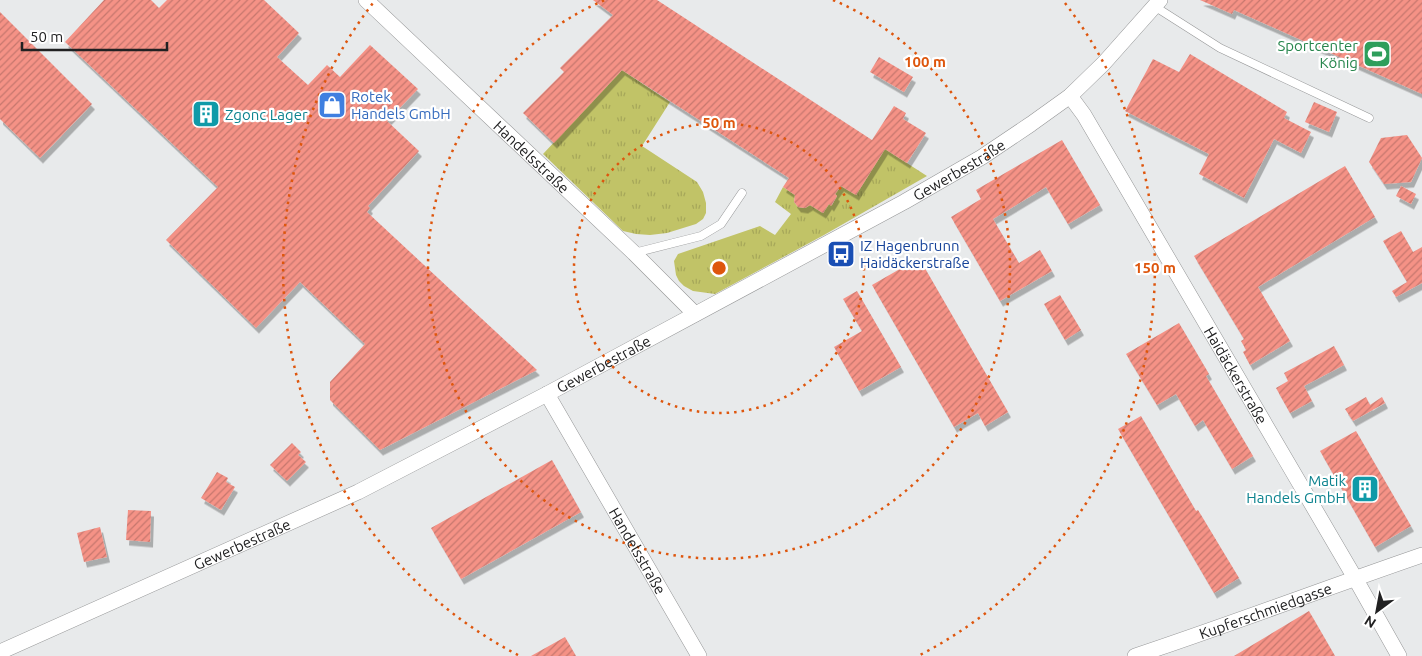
<svg xmlns="http://www.w3.org/2000/svg" width="1422" height="656" font-family="Ubuntu,sans-serif">
  <style>
    .grass { fill: url(#grass-tufts) }
    .building { fill: url(#building-hatch); filter: url(#shadow) }
    .lines { fill: none; stroke-linecap: round; stroke-linejoin: round }
    .service-casing { stroke: #959697; stroke-width: 9 }
    .minor-casing { stroke: #959697; stroke-width: 16 }
    .service { stroke: #fff; stroke-width: 8 }
    .minor { stroke: #fff; stroke-width: 15 }
    .ring { fill: none; stroke: #de560d; stroke-width: 2.5; stroke-dasharray: 2.5 5 }
    .labels { text-anchor: middle; dominant-baseline: central; stroke-width: 4.5; stroke-linejoin: round; paint-order: stroke }
    .leisure-label { font-size: 15px; fill: #27864d; stroke: #fff; text-anchor: end }
    .shop-label { font-size: 15px; fill: #366cbe; stroke: #fff; text-anchor: start }
    .culture-label { font-size: 15px; fill: #0d838f; stroke: #fff; text-anchor: start }
    .street-label { font-size: 15px; fill: #212122; stroke: #fff }
    .transit-label { font-size: 15px; fill: #164399; stroke: #fff; text-anchor: start }
    .centre { fill: #de560d; stroke: #fff; stroke-width: 2.5 }
    .ring-label { font-size: 15px; text-anchor: middle; font-weight: bold; fill: #de560d; stroke: #fff; stroke-width: 4.5; stroke-linejoin: round; paint-order: stroke }
  </style>
  <defs>
    <pattern id="grass-tufts" width="24" height="20" patternUnits="userSpaceOnUse" patternTransform="scale(1.25)"><rect width="24" height="20" fill="#c1c367"/><path d="M3 7l-1-3M5 7V3M7 7l1-3M15 17l-1-3M17 17v-4M19 17l1-3" fill="none" stroke="#a6a759"/></pattern>
    <pattern id="building-hatch" width="6" height="6" patternUnits="userSpaceOnUse" patternTransform="scale(1.25)"><rect width="6" height="6" fill="#f59286"/><path d="M-1 1l2-2M0 6l6-6M5 7l2-2" fill="none" stroke="#c6776d"/></pattern>
    <filter id="shadow"><feDropShadow dx="3" dy="5.5" stdDeviation="0" flood-color="#0004"/></filter>
  </defs>
  <rect width="100%" height="100%" fill="#e8eaeb"/>
  <!-- grass -->
  <g class="grass">
    <path d="M 622,70 L 670,102 L 642,146 L 697,182 L 703,192 L 706,203 L 706,213 L 703,219 L 696,224 L 667,233 L 650,235 L 636,234 L 623,231 L 543,154 Z"/>
    <path d="M 885,149 L 927,176 L 824,235 L 715,294 L 693,291 L 684,286 L 679,281 L 676,275 L 674,261 L 678,254 L 760,226 L 775,235 L 791,214 L 775,202 L 783,187 L 795,195 L 794,202 L 798,207 L 805,208 L 810,205 L 823,213 L 829,204 L 832,205 L 837,196 L 835,194 L 841,186 L 856,195 Z"/>
  </g>
  <!-- building -->
  <g class="building">
    <path d="M 104,0 L 151,0 L 159,8 L 167,0 L 264,0 L 299,33 L 277,57 L 308,85 L 327,65 L 340,77 L 370,45 L 418,89 L 387,121 L 419,151 L 368,206 L 370,208 L 367,212 L 537,370 L 380,450 L 330,400 L 330,382 L 365,344 L 300,282 L 256,328 L 166,240 L 218,187 L 65,42 Z"/>
    <path d="M 593,0 L 657,0 L 872,140 L 894,106 L 906,113 L 903,119 L 926,133 L 907,163 L 885,149 L 856,195 L 841,186 L 835,194 L 837,196 L 831,206 L 829,204 L 823,213 L 810,205 L 805,208 L 798,207 L 794,202 L 795,195 L 783,187 L 789,178 L 622,70 L 554,143 L 523,113 L 564,72 L 560,68 L 613,15 Z"/>
    <path d="M 1200,0 L 1422,0 L 1422,94 L 1234,10 L 1232,14 Z"/>
    <path d="M 0,12 L 92,104 L 40,158 L 0,119 Z"/>
    <path d="M 1190,54 L 1287,112 L 1284,118 L 1311,132 L 1301,153 L 1274,139 L 1244,198 L 1199,174 L 1209,154 L 1125,111 L 1153,59 L 1179,72 Z"/>
    <path d="M 879,57 L 913,77 L 904,92 L 870,72 Z"/>
    <path d="M 1314,102 L 1337,112 L 1329,132 L 1305,122 Z"/>
    <path d="M 1407,135 L 1422,158 L 1411,182 L 1384,184 L 1369,162 L 1381,138 Z"/>
    <path d="M 1062,140 L 1100,205 L 1068,224 L 1046,187 L 993,219 L 1019,263 L 1040,250 L 1052,271 L 1000,301 L 951,217 L 981,199 L 976,190 Z"/>
    <path d="M 1345,166 L 1375,217 L 1258,287 L 1290,341 L 1250,365 L 1243,352 L 1246,350 L 1241,341 L 1244,339 L 1194,256 Z"/>
    <path d="M 1401,186 L 1416,194 L 1411,204 L 1396,196 Z"/>
    <path d="M 1401,231 L 1413,252 L 1422,247 L 1422,283 L 1396,297 L 1392,291 L 1407,282 L 1383,241 Z"/>
    <path d="M 919,258 L 1008,412 L 985,426 L 978,413 L 954,427 L 872,285 Z"/>
    <path d="M 857,291 L 901,367 L 859,391 L 834,347 L 862,331 L 843,299 Z"/>
    <path d="M 1060,295 L 1081,330 L 1065,340 L 1044,304 Z"/>
    <path d="M 1179,323 L 1209,374 L 1206,376 L 1253,456 L 1232,469 L 1203,420 L 1195,426 L 1176,394 L 1157,405 L 1126,354 Z"/>
    <path d="M 1334,346 L 1344,365 L 1304,386 L 1312,401 L 1290,413 L 1276,388 L 1288,381 L 1284,373 Z"/>
    <path d="M 1366,397 L 1370,405 L 1382,397 L 1385,403 L 1353,421 L 1345,409 Z"/>
    <path d="M 1141,416 L 1196,511 L 1198,510 L 1239,578 L 1214,593 L 1118,429 Z"/>
    <path d="M 1356,431 L 1411,526 L 1375,547 L 1320,451 Z"/>
    <path d="M 292,443 L 301,452 L 298,455 L 306,462 L 287,481 L 270,465 Z"/>
    <path d="M 552,460 L 581,512 L 461,579 L 431,528 Z"/>
    <path d="M 217,472 L 228,478 L 226,482 L 235,487 L 221,510 L 201,498 Z"/>
    <path d="M 128,510 L 151,511 L 150,542 L 126,540 Z"/>
    <path d="M 100,527 L 107,557 L 84,562 L 77,533 Z"/>
    <path d="M 1309,611 L 1335,656 L 1234,656 Z"/>
    <path d="M 565,637 L 576,656 L 531,656 Z"/>
  </g>
  <g class="lines">
    <defs>
      <g id="service">
        <path d="M 1154,6 L 1220,48 L 1369,118"/>
        <path d="M 634,253 L 701,236 L 721,224 L 742,193"/>
      </g>
      <g id="minor">
        <path id="s1" d="M 366,0 L 634,253 L 695,314"/>
        <path id="s2" d="M 1070,96 L 1084,115 L 1355,578 L 1399,656"/>
        <path id="s3" d="M 547,394 L 699,656"/>
        <path id="s4" d="M 0,652 L 358,492 L 547,394 L 904,202 L 982,157 L 1031,124 L 1070,96 L 1104,63 L 1160,0"/>
        <path id="s5" d="M 1135,656 C 1231,624 1326,588 1422,555"/>
      </g>
    </defs>
    <!-- service casing -->
    <use href="#service" class="service-casing"/>
    <!-- minor casing -->
    <use href="#minor" class="minor-casing"/>
    <!-- service -->
    <use href="#service" class="service"/>
    <!-- minor -->
    <use href="#minor" class="minor"/>
  </g>
  <!-- distance rings -->
  <g class="ring">
    <circle cx="719" cy="268" r="145"/>
    <path d="M833 0A291 291 0 1 1 605 0"/>
    <path d="M518 655A436 436 0 0 1 373 3M1065 3A436 436 0 0 1 920 655"/>
  </g>
  <!-- icons -->
  <defs>
    <symbol id="stadium-square" viewBox="-11 -11 22 22"><rect x="-9" y="-9" width="18" height="18" rx="4" fill="#2e9e5b" stroke="#fff"/><path d="M0-5a6.5 5 0 1 0 0 10a6.5 5 0 1 0 0-10ZM-3.5-1.8h7v3.6h-7Z" fill="#fff"/></symbol>
    <symbol id="shop-square" viewBox="-11 -11 22 22"><rect x="-9" y="-9" width="18" height="18" rx="4" fill="#3f7fe0" stroke="#fff"/><path d="M-5-2.5h2.3a2.7 3.5 0 0 1 5.4 0H5L5.5 6h-11ZM-1.5-2.5h3a1.5 2.3 0 0 0-3 0Z" fill="#fff"/></symbol>
    <symbol id="building-square" viewBox="-11 -11 22 22"><rect x="-9" y="-9" width="18" height="18" rx="4" fill="#0f9aa8" stroke="#fff"/><path d="M-4-6H4V6H1V3H-1V6H-4ZM-2.5-4.3h1.7v1.8h-1.7ZM.8-4.3h1.7v1.8H.8ZM-2.5-1h1.7V.8h-1.7ZM.8-1h1.7V.8H.8Z" fill="#fff"/></symbol>
    <symbol id="bus-square" viewBox="-11 -11 22 22"><rect x="-9" y="-9" width="18" height="18" rx="4" fill="#1a4fb4" stroke="#fff"/><path d="M-5-6H5V4H4V6H2V4H-2V6H-4V4H-5ZM-3.5-4V0h7V-4ZM-3.5 1.2v1.5H-2V1.2ZM2 1.2v1.5H3.5V1.2Z" fill="#fff"/></symbol>
  </defs>
  <g fill-rule="evenodd">
    <use href="#stadium-square" x="1361" y="38" width="32" height="32"/>
    <use href="#shop-square" x="316" y="89" width="32" height="32"/>
    <use href="#building-square" x="190" y="98" width="32" height="32"/>
    <use href="#bus-square" x="825" y="238" width="32" height="32"/>
    <use href="#building-square" x="1349" y="473" width="32" height="32"/>
  </g>
  <g class="labels">
    <!-- leisure labels -->
    <g class="leisure-label">
      <text x="1358" y="45">Sportcenter<tspan x="1358" dy="17">König</tspan></text>
    </g>
    <!-- shop labels -->
    <g class="shop-label">
      <text x="351" y="96">Rotek<tspan x="351" dy="17">Handels GmbH</tspan></text>
    </g>
    <!-- culture labels -->
    <g class="culture-label">
      <text x="225" y="114">Zgonc Lager</text>
      <text x="1346" y="480" text-anchor="end">Matik<tspan x="1346" dy="17">Handels GmbH</tspan></text>
    </g>
    <!-- street labels -->
    <g class="street-label">
      <text stroke="none"><textPath href="#s1" startOffset="228">Handelsstraße</textPath></text>
      <text stroke="none"><textPath href="#s4" startOffset="1074">Gewerbestraße</textPath></text>
      <text stroke="none"><textPath href="#s4" startOffset="669">Gewerbestraße</textPath></text>
      <text stroke="none"><textPath href="#s2" startOffset="325">Haidäckerstraße</textPath></text>
      <text stroke="none"><textPath href="#s4" startOffset="265">Gewerbestraße</textPath></text>
      <text stroke="none"><textPath href="#s3" startOffset="181">Handelsstraße</textPath></text>
      <text stroke="none"><textPath href="#s5" startOffset="138">Kupferschmiedgasse</textPath></text>
    </g>
    <!-- transit labels -->
    <g class="transit-label">
      <text x="860" y="245">IZ Hagenbrunn<tspan x="860" dy="17">Haidäckerstraße</tspan></text>
    </g>
  </g>
  <circle cx="719" cy="268" r="8" class="centre"/>
  <g class="ring-label">
    <text x="925" y="67">100 m</text>
    <text x="719" y="128">50 m</text>
    <text x="1155" y="273">150 m</text>
  </g>
  <!-- north arrow -->
  <g transform="translate(1377 611) rotate(212)" stroke="#ffffff" stroke-width="4" paint-order="stroke">
  <path d="M0-4L9 19L0 12L-9 19Z" fill="#212122"/>
  <text y="-8" font-size="14" font-weight="bold" text-anchor="middle" fill="#212122">N</text>
  </g>
  <!-- scale -->
  <path d="M22 42v8h145v-8" fill="none" stroke="#212122" stroke-width="2.5"/>
  <text x="30" y="42" font-size="15" fill="#212122" stroke="#ffffff" stroke-width="4" paint-order="stroke">50 m</text>
</svg>
